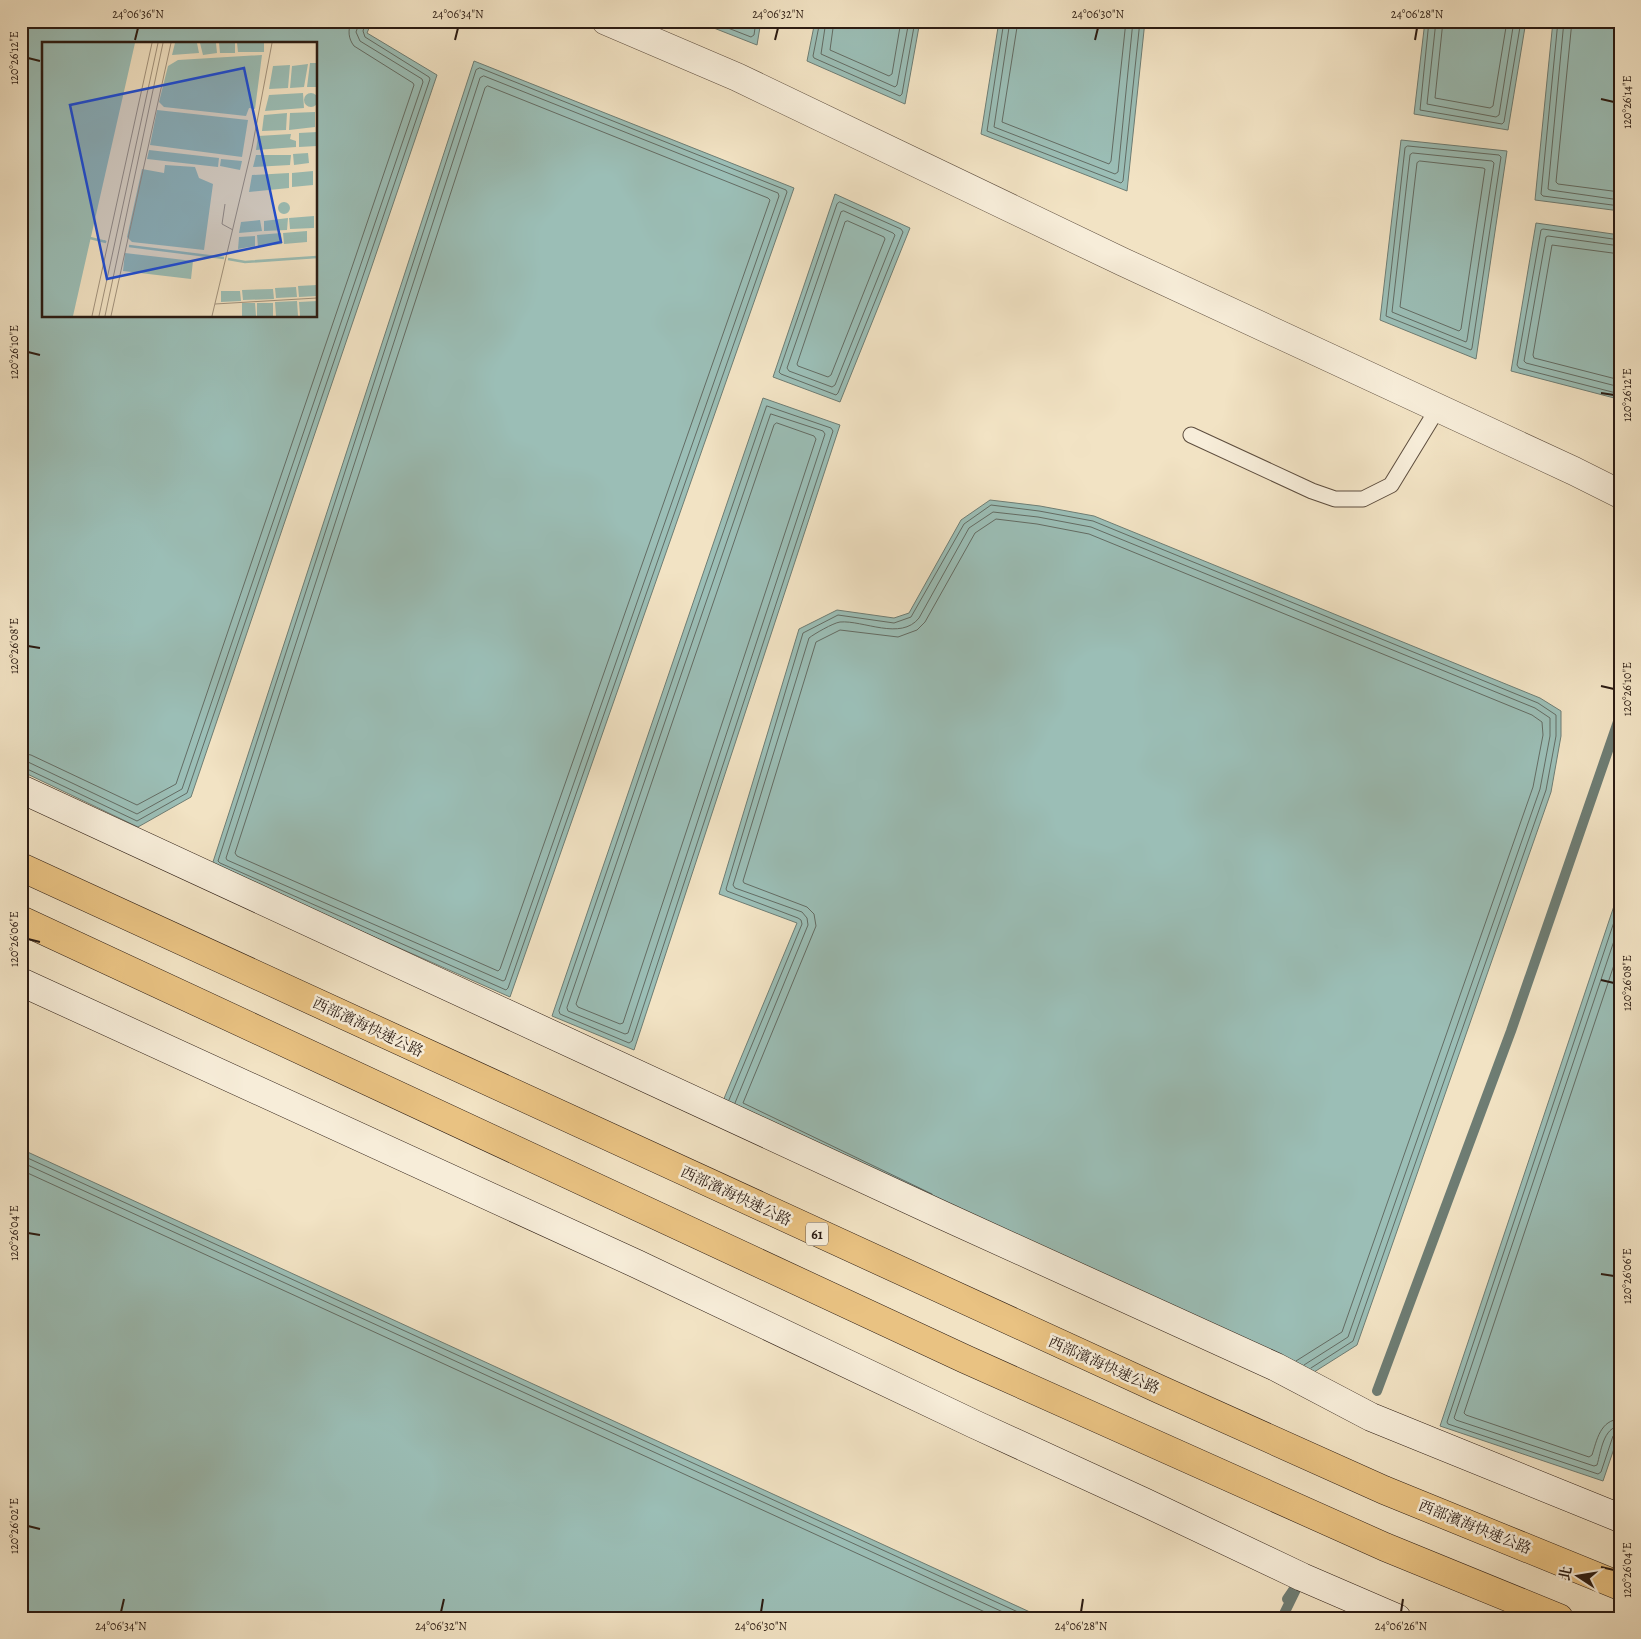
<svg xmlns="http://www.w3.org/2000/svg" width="1641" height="1639" font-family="Alegreya,'Noto Serif TC',serif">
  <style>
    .water { fill: #9bbeb6; stroke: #6e7d74; fill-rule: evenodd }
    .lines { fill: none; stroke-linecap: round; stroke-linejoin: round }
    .shore { stroke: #636c64; stroke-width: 1 }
    .stream { stroke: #6e7d74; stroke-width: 10 }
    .lane-casing { stroke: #5d4d3e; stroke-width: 17 }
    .street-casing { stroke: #5d4d3e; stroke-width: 29 }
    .secondary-casing { stroke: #2b1b12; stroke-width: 29 }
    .highway-casing { stroke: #2b1b12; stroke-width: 29 }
    .lane { stroke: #f7edd9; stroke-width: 15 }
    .street { stroke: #f7edd9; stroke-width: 28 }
    .secondary { stroke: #f7edd9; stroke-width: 28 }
    .highway { stroke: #e9c282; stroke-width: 28 }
    .ticks { fill: none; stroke: #2b1b12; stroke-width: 2 }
    .labels { text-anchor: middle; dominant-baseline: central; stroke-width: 5; stroke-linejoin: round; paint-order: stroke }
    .shield { fill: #f7edd9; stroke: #685a4e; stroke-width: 1 }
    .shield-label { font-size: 14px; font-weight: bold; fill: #2b1b12 }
    .street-label { font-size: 15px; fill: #2b1b12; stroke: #f7edd9 }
    .inset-river { fill: none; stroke: #9bbeb6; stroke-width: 2.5 }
    .inset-road { fill: none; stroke: #a2937d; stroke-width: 1 }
    .view { fill: #1d4ed8; fill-opacity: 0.15; stroke: #1d4ed8; stroke-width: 2.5 }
    .inset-edge { fill: none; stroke: #2b1b12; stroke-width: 2.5 }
    .neatline { fill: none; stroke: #2b1b12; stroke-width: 2 }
    .ticks-label { font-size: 12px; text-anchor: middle; fill: #2b1b12 }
  </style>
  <rect width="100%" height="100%" fill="#f2e3c4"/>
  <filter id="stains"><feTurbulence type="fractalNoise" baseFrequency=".004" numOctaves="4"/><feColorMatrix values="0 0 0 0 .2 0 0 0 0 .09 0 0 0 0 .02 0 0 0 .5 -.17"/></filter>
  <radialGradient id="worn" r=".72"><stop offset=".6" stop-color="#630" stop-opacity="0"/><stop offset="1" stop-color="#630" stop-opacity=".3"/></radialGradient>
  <!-- water -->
  <g class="water">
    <path d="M 21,21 L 372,21 L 367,33 L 437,75 L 191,797 L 138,827 L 21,771 ZM 44,44 L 316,44 L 316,316 L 44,316 Z"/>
    <path d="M 696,21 L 761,21 L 757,45 Z"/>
    <path d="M 815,21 L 920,21 L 905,104 L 807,61 Z"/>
    <path d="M 999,21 L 1145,21 L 1127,191 L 981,134 Z"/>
    <path d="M 1425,21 L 1526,21 L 1508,130 L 1414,114 Z"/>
    <path d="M 1553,21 L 1620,21 L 1620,211 L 1535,200 Z"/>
    <path d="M 474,61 L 794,188 L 510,997 L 212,865 Z"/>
    <path d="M 1401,140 L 1507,151 L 1476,359 L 1380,320 Z"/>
    <path d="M 835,194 L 910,228 L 840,402 L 773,377 Z"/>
    <path d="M 1536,223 L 1620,235 L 1620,346 L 1618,399 L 1511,371 Z"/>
    <path d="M 763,398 L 840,425 L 634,1050 L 552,1016 Z"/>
    <path d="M 990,500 L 1040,506 L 1094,516 L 1540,698 L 1561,711 L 1561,736 L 1551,792 L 1357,1345 L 1303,1379 L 718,1113 L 797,923 L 719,894 L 799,629 L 837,610 L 894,618 L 909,613 L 961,520 Z"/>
    <path d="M 1620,888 L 1620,1431 L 1603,1481 L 1440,1426 Z"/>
    <path d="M 21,1149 L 1043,1618 L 21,1618 Z"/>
  </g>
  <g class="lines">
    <!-- shore -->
    <g class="shore">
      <path d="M 710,21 L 751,37 L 754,35 L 756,21"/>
      <path d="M 820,21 L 813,56 L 814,58 L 900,96 L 902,94 L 915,21"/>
      <path d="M 826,21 L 821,54 L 895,87 L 897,85 L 909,21"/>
      <path d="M 834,21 L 830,50 L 889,76 L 892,74 L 901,21"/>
      <path d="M 1004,21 L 987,131 L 1121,183 L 1123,181 L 1140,21"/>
      <path d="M 1010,21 L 994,127 L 1115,174 L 1118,172 L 1133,21"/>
      <path d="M 1018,21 L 1002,122 L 1109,164 L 1111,161 L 1126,21"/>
      <path d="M 1429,21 L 1420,110 L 1502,124 L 1504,122 L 1521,21"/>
      <path d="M 1436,21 L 1427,104 L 1496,117 L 1499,115 L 1514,21"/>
      <path d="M 1443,21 L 1435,98 L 1490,108 L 1493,106 L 1507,21"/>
      <path d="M 1558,21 L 1541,194 L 1543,196 L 1620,206"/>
      <path d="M 1564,21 L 1548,189 L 1550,190 L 1620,200"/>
      <path d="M 1572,21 L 1556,182 L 1558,184 L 1620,192"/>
      <path d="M 480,68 L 786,190 L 787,192 L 508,988 L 506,990 L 220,863 L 218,861 L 476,70 Z"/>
      <path d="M 484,76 L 778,193 L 779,196 L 505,980 L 503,981 L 227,860 L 226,858 L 480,78 Z"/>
      <path d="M 488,86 L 768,198 L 770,200 L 500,969 L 498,971 L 237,856 L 235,853 L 485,88 Z"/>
      <path d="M 1408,146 L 1499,155 L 1501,157 L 1472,348 L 1471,350 L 1386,316 L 1405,148 Z"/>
      <path d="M 1413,153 L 1492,161 L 1494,163 L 1467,340 L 1466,342 L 1392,312 L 1410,155 Z"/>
      <path d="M 1420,161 L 1483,168 L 1485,169 L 1461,329 L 1459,331 L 1400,307 L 1417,163 Z"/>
      <path d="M 840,202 L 901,229 L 903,232 L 838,393 L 836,395 L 781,374 L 779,372 L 837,204 Z"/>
      <path d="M 844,211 L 893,233 L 895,235 L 835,385 L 832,387 L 789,371 L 787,368 L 841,212 Z"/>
      <path d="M 848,221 L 884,237 L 885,239 L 831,375 L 828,377 L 798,366 L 797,364 L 845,222 Z"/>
      <path d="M 1620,240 L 1543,229 L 1541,230 L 1517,365 L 1519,368 L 1620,394"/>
      <path d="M 1620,246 L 1548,236 L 1546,237 L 1524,361 L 1526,363 L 1620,387"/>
      <path d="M 1620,254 L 1552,245 L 1533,355 L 1534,358 L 1620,380"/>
      <path d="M 767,406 L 831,428 L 833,431 L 632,1041 L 629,1043 L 560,1014 L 559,1011 Z"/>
      <path d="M 771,414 L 823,431 L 825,434 L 628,1033 L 625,1034 L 568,1011 L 567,1008 Z"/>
      <path d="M 777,423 L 814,436 L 816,439 L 623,1023 L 620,1024 L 578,1007 L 576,1004 L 774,425 Z"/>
      <path d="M 21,753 L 31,755 L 137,805 L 176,784 L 414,85 L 413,83 L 354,46 C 348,38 348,31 351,21"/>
      <path d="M 21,761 L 28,762 L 137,814 L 182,789 L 423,82 L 422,79 L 360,41 L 356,32 L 360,21"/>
      <path d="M 21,767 L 25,768 L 137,821 L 187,793 L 430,79 L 429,77 L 365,37 L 363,31 L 366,21"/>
      <path d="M 1620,904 L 1447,1422 L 1448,1424 L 1598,1474 L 1601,1472 L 1613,1436 L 1616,1433 L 1620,1432"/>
      <path d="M 1620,923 L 1454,1418 L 1456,1420 L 1594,1466 L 1597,1465 C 1601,1452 1603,1427 1620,1426"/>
      <path d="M 1620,947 L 1464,1413 L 1466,1415 L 1589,1457 L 1592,1455 C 1597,1440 1600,1420 1620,1419"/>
      <path d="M 729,1100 L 802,924 L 801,920 L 798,918 L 727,891 L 726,889 L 803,633 L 838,615 L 894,623 L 911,617 L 964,524 L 991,505 L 1039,511 L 1093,521 L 1538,703 L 1556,715 L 1556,736 L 1546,790 L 1353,1341 L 1311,1368"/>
      <path d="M 735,1103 L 808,925 L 807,918 L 802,912 L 735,888 L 733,885 L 809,638 C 814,634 833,623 840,622 C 863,620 901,641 919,618 L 969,528 L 993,512 L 1038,517 L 1091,527 L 1535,708 L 1550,718 L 1550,736 L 1540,789 L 1348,1337 L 1304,1365"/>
      <path d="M 21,1155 L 1031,1618"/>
      <path d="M 21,1162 L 1016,1618"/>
      <path d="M 21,1170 L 998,1618"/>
      <path d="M 932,1194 L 743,1103 L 816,926 L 814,914 L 807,907 L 744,883 L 743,881 L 816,642 L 840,630 L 898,637 L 917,630 L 925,622 L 975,533 L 996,519 L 1037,524 L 1089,534 L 1532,715 L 1542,722 L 1543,735 L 1533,787 L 1342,1332 L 1296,1361"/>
    </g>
    <!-- stream -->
    <g class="stream">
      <path d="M 1377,1391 L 1511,1031 L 1620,716"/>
      <path d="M 1282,1618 L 1302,1577 L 1287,1599"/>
    </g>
    <defs>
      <path id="lane" d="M 1191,435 L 1312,491 L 1335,499 L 1363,499 L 1391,485 L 1438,408"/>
      <path id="street" d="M 606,21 L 737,77 L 1123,262 L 1574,471 L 1620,494"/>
      <g id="secondary">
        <path d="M 21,789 L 942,1215 L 1276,1367 L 1371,1417 L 1620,1518"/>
        <path d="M 21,982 L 637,1264 L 974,1424 L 1144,1502 L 1302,1577 L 1397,1618"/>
      </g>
      <g id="highway">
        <path d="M 21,867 L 1159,1389 L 1384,1490 L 1620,1586"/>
        <path d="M 21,920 L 965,1359 L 1385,1547 L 1559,1618"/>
      </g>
    </defs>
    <!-- lane casing -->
    <use href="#lane" class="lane-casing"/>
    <!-- street casing -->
    <use href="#street" class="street-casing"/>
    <!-- secondary casing -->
    <use href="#secondary" class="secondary-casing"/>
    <!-- highway casing -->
    <use href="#highway" class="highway-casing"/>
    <!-- lane -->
    <use href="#lane" class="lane"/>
    <!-- street -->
    <use href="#street" class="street"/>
    <!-- secondary -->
    <use href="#secondary" class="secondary"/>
    <!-- highway -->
    <use href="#highway" class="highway"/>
  </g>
  <!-- ticks -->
  <path class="ticks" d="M 135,40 L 138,28M 455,40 L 458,28M 775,40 L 778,28M 1095,40 L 1098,28M 1415,40 L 1417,28M 28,58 L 40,61M 1601,99 L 1614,102M 28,352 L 40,355M 1601,393 L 1614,395M 28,646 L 40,648M 1601,686 L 1614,689M 28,939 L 40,942M 1601,980 L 1614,983M 28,1233 L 40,1235M 1601,1274 L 1614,1276M 28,1526 L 40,1529M 1601,1567 L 1614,1570M 121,1612 L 124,1599M 441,1612 L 444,1599M 761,1612 L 763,1599M 1081,1612 L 1083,1599M 1401,1612 L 1403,1599"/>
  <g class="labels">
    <!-- shield labels -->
    <rect class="shield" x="806" y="1222.5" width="22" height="23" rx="4"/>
    <g class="shield-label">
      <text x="817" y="1234">61</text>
    </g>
    <!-- street labels -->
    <g class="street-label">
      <text transform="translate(368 1027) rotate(25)">西部濱海快速公路</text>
      <text transform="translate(736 1196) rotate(25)">西部濱海快速公路</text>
      <text transform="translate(1104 1365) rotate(24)">西部濱海快速公路</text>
      <text transform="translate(1475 1527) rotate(22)">西部濱海快速公路</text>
    </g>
  </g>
  <!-- overview -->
  <g transform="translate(42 42)">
    <rect width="275" height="275" fill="#f2e3c4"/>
    <path d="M 0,1 L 93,1 L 31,274 L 0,274 ZM 133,1 L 155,1 L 157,11 L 130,13 ZM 158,1 L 174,1 L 175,11 L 161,13 ZM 177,1 L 193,1 L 193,11 L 178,11 ZM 195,1 L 222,1 L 222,10 L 196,10 ZM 220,13 L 213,67 L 207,66 L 204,74 L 122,65 L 117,60 L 126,24 L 136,18 ZM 268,21 L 275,21 L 275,45 L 265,45 ZM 266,22 L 262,45 L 248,46 L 250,24 ZM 248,23 L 246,46 L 227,47 L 231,24 ZM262 58a7 7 0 1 1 14 0a7 7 0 1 1-14 0ZM 261,51 L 262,66 L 223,69 L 227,53 ZM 115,68 L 206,78 L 200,115 L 108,103 ZM 273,70 L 273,85 L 247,88 L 248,71 ZM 245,71 L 244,88 L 220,89 L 222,73 ZM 275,90 L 275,104 L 257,105 L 257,91 ZM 249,92 L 248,97 L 254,99 L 254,105 L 214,108 L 216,94 ZM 107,108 L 177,116 L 176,125 L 105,117 ZM 266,111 L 267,121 L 252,123 L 251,112 ZM 214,113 L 249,113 L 248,123 L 211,125 ZM 179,117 L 200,119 L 198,128 L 178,124 ZM 123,123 L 153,125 L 157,136 L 171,142 L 162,208 L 90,200 L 85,195 L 100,127 L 122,131 ZM 271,129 L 271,143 L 250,145 L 250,131 ZM 247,131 L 247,146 L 207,150 L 210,133 ZM236 166a6 6 0 1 1 12 0a6 6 0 1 1-12 0ZM 272,174 L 272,186 L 248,187 L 247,176 ZM 246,176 L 245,188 L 222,189 L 222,179 ZM 218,178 L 220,189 L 197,191 L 199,180 ZM 265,189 L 265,200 L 242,202 L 241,191 ZM 239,191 L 240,202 L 216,205 L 215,193 ZM 213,194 L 213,204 L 196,207 L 197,195 ZM 83,211 L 151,219 L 149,237 L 81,229 ZM 275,243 L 275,254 L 257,255 L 256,244 ZM 254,245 L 255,255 L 234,256 L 233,246 ZM 231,247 L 232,257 L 201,258 L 200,248 ZM 179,249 L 198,249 L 199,259 L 179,260 ZM 255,259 L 256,274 L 234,274 L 233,260 ZM 275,259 L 275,274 L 258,274 L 257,260 ZM 200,261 L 213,261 L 214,274 L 200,274 ZM 215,261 L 231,261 L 231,274 L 215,274 Z" fill="#9bbeb6"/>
    <path class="inset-river" d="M 48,196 L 64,200 L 62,199M 87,204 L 182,216M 186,217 L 203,220 L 275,215"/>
    <path class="inset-road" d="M 183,162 L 180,182 L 191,188M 173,262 L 275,256M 50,274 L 110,1M 57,274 L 116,1M 63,274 L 121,1M 69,274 L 129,1M 170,274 L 210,106 L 230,1"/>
    <path class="view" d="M 202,26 L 239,200 L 65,237 L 28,63 Z"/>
    <rect width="275" height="275" class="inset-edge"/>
  </g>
  <!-- margin -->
  <rect width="1641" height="1639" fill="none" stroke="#f2e3c4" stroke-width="55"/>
  <!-- north arrow -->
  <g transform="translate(1578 1576) rotate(282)" stroke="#f7edd9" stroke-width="4" paint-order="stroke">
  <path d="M0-4L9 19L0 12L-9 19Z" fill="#2b1b12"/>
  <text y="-8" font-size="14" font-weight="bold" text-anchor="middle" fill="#2b1b12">北</text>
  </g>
  <rect x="28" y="28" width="1586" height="1584" class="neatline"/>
  <g class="ticks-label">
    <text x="138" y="18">24°06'36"N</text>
    <text x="458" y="18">24°06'34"N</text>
    <text x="778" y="18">24°06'32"N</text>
    <text x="1098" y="18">24°06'30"N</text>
    <text x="1417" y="18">24°06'28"N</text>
    <text transform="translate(14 58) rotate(-90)" y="4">120°26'12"E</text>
    <text transform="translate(1627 102) rotate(-90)" y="4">120°26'14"E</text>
    <text transform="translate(14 352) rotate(-90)" y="4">120°26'10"E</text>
    <text transform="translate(1627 395) rotate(-90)" y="4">120°26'12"E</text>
    <text transform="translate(14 646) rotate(-90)" y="4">120°26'08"E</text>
    <text transform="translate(1627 689) rotate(-90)" y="4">120°26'10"E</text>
    <text transform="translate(14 939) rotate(-90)" y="4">120°26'06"E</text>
    <text transform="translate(1627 983) rotate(-90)" y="4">120°26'08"E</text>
    <text transform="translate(14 1233) rotate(-90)" y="4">120°26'04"E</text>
    <text transform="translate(1627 1276) rotate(-90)" y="4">120°26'06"E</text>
    <text transform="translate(14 1526) rotate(-90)" y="4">120°26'02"E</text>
    <text transform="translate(1627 1570) rotate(-90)" y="4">120°26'04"E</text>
    <text x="121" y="1630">24°06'34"N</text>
    <text x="441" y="1630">24°06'32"N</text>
    <text x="761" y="1630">24°06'30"N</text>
    <text x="1081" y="1630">24°06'28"N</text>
    <text x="1401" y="1630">24°06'26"N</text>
  </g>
  <rect width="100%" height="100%" filter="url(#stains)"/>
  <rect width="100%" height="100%" fill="url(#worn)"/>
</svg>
